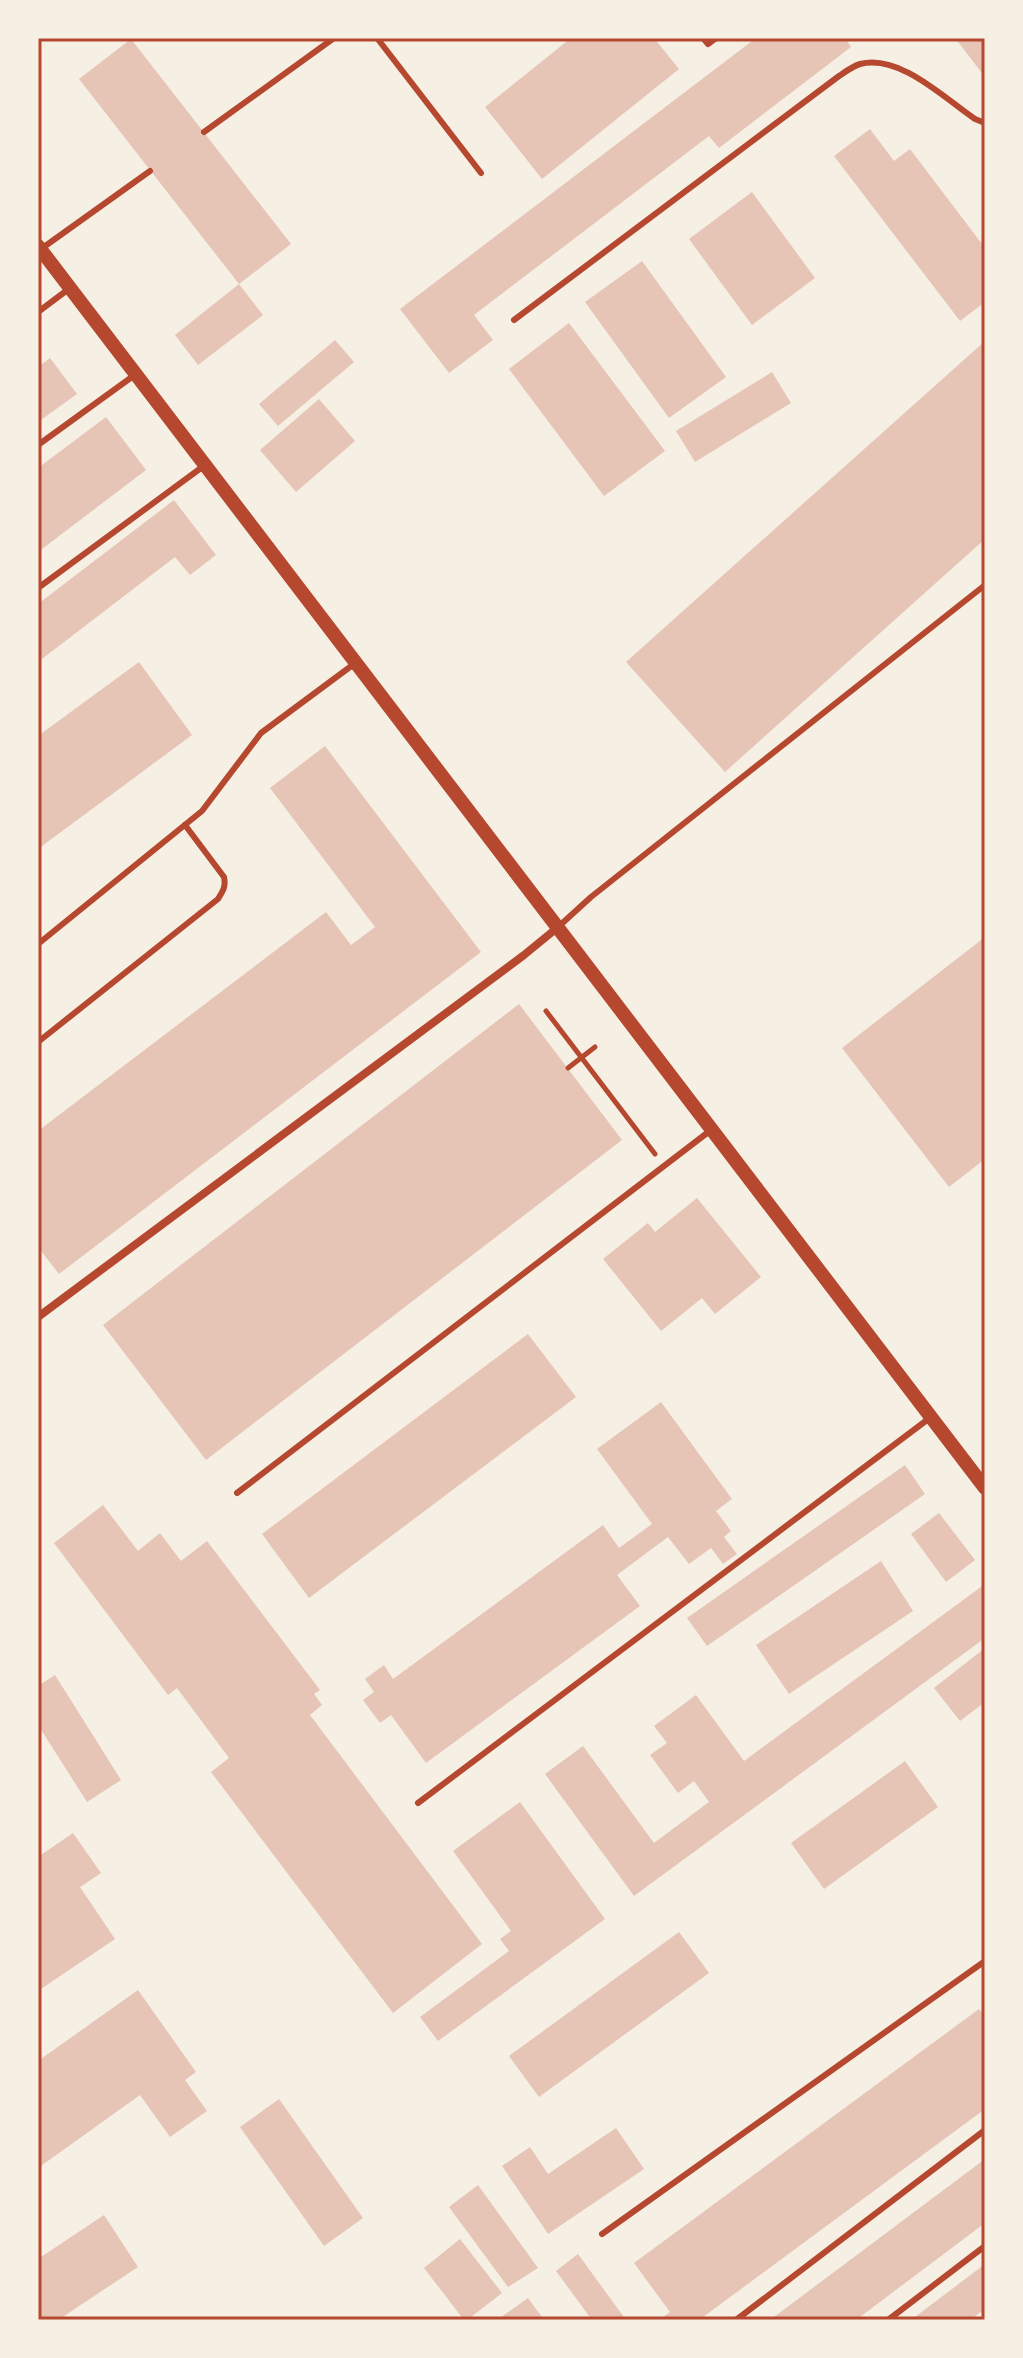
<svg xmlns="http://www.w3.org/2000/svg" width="1023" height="2358" font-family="'Open Sans',sans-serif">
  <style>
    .building { fill: #e6c5b7 }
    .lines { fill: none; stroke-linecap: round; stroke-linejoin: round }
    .path { stroke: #b5482f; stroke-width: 5 }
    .service { stroke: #b5482f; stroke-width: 6 }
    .minor { stroke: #b5482f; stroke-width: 8 }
    .tertiary { stroke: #b5482f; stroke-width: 14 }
    .neatline { fill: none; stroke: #b5482f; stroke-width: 3 }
  </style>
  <rect width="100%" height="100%" fill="#f6efe4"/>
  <!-- building -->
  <g class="building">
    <path d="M 571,38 L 654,38 L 679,69 L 542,179 L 485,107 Z"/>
    <path d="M 756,38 L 845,38 L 851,47 L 719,148 L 709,136 L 474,315 L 493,340 L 449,373 L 400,309 Z"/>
    <path d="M 955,38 L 985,38 L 985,77 Z"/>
    <path d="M 131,39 L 291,244 L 239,284 L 79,79 Z"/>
    <path d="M 870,129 L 894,161 L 910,149 L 985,248 L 985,302 L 960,321 L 834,156 Z"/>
    <path d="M 752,192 L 815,278 L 752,325 L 689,239 Z"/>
    <path d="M 642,261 L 726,377 L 669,418 L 585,302 Z"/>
    <path d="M 239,284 L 263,315 L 198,365 L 175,335 Z"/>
    <path d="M 569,323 L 665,451 L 604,496 L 509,369 Z"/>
    <path d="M 335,340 L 354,362 L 278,426 L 259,404 Z"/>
    <path d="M 985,341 L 985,539 L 725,772 L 626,662 Z"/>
    <path d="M 50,358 L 77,394 L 38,422 L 38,367 Z"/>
    <path d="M 772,372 L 791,403 L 695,462 L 676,431 Z"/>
    <path d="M 319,399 L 355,441 L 296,492 L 260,450 Z"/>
    <path d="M 106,417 L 146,470 L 38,552 L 38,468 Z"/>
    <path d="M 174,500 L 216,555 L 190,575 L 175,557 L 38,662 L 38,604 Z"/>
    <path d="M 139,662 L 192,735 L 38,849 L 38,736 Z"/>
    <path d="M 325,746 L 481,952 L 59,1274 L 38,1247 L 38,1131 L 326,912 L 351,945 L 375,927 L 270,788 Z"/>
    <path d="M 985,937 L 985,1159 L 949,1187 L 842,1048 Z"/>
    <path d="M 519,1004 L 622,1140 L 206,1460 L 103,1325 Z"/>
    <path d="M 697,1198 L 761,1277 L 715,1314 L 702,1298 L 661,1331 L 603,1259 L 648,1223 L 655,1232 Z"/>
    <path d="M 528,1334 L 576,1397 L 309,1598 L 262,1534 Z"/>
    <path d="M 661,1402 L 732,1499 L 716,1511 L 731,1531 L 724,1537 L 737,1554 L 723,1564 L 711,1548 L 689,1564 L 668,1537 L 617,1575 L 640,1606 L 426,1763 L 391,1715 L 380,1723 L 363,1700 L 374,1692 L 365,1679 L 384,1665 L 393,1679 L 603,1525 L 619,1548 L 652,1524 L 597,1449 Z"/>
    <path d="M 905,1465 L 925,1494 L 707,1646 L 687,1618 Z"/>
    <path d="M 103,1505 L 138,1551 L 160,1533 L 181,1561 L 207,1541 L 320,1690 L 314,1694 L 322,1705 L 310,1715 L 482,1944 L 393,2013 L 211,1772 L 229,1758 L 177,1688 L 168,1695 L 54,1543 Z"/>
    <path d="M 939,1513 L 975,1560 L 946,1582 L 911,1534 Z"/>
    <path d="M 881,1561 L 913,1611 L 789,1694 L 756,1645 Z"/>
    <path d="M 985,1584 L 985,1638 L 634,1896 L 545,1774 L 583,1746 L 654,1843 L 709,1802 L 694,1781 L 678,1793 L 650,1755 L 667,1743 L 654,1726 L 696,1695 L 744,1761 Z"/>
    <path d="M 985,1648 L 985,1702 L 960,1721 L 934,1688 Z"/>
    <path d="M 55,1675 L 121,1780 L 87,1802 L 38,1725 L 38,1686 Z"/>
    <path d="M 905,1761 L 938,1807 L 824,1889 L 791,1843 Z"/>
    <path d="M 520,1802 L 605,1919 L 438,2041 L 420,2017 L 509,1951 L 500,1939 L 511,1931 L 453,1851 Z"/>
    <path d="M 73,1833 L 101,1873 L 80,1887 L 115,1939 L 38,1991 L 38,1857 Z"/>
    <path d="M 679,1932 L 709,1973 L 539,2097 L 509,2056 Z"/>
    <path d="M 138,1990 L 196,2072 L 185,2080 L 207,2111 L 170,2137 L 140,2095 L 38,2168 L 38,2061 Z"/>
    <path d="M 979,2009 L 985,2017 L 985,2109 L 699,2320 L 659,2320 L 670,2312 L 634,2263 Z"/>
    <path d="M 279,2099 L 363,2218 L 324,2246 L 240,2127 Z"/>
    <path d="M 616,2128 L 644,2169 L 548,2234 L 502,2166 L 530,2147 L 548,2174 Z"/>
    <path d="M 985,2159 L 985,2223 L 856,2320 L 827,2320 L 826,2318 L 823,2320 L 770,2320 Z"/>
    <path d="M 478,2185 L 538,2268 L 508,2287 L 449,2207 Z"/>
    <path d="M 104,2215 L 138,2267 L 58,2320 L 38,2320 L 38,2259 Z"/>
    <path d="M 460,2239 L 502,2293 L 467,2320 L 464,2320 L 424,2268 Z"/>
    <path d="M 578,2254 L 626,2320 L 592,2320 L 556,2271 Z"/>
    <path d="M 985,2264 L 985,2309 L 970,2320 L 911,2320 Z"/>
    <path d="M 528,2298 L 544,2320 L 497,2320 Z"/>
  </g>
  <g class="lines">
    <!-- path -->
    <g class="path">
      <path d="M 546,1011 L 655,1154"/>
      <path d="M 568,1068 L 595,1047"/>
    </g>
    <!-- service -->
    <g class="service">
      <path d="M 377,38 L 481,173"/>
      <path d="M 703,38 L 708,44 L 716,38"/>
      <path d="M 204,132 L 334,38"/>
      <path d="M 41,249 L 150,171"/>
      <path d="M 38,312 L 70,288"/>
      <path d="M 514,320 L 839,76 C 845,72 853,66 860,64 C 900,54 944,98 975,119 L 985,123"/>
      <path d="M 38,445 L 136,374"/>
      <path d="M 38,588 L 205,465"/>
      <path d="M 557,928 L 591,897 L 985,585"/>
      <path d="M 38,944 L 202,811 L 261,733 L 354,664"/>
      <path d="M 38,1042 L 218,899 C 223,891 226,887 224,877 L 185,825"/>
      <path d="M 237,1493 L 711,1130"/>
      <path d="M 418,1803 L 931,1417"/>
      <path d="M 602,2234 L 985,1961"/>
      <path d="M 736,2320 L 985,2130"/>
      <path d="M 888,2320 L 985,2246"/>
    </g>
    <!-- minor -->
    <path class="minor" d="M 38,1317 L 524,955 L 557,928"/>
    <!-- tertiary -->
    <path class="tertiary" d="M 38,246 L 985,1488"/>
  </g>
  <!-- border -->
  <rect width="1023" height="2358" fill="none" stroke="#f6efe4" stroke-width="80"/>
  <rect x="40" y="40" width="943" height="2278" class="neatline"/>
</svg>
